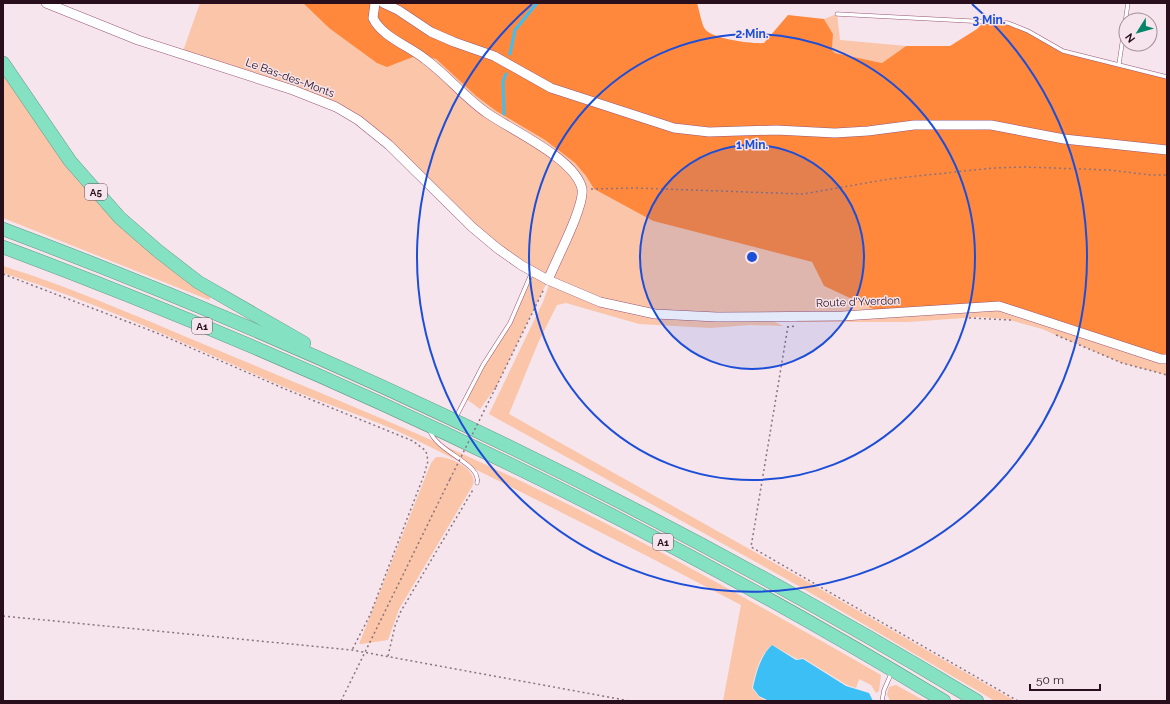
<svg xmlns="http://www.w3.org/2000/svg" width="1170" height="704" font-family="Raleway,sans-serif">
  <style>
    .green { fill: #fac5a8 }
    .forest { fill: #ff883c }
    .water { fill: #3bbff5 }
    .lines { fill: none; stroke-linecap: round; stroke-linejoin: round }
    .stream { stroke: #3bbff5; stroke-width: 3 }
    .service-casing { stroke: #995576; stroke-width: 4.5 }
    .tertiary-casing { stroke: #995576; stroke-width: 10 }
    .motorway-casing { stroke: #649888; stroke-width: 14 }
    .path { stroke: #89737e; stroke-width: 1.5; stroke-dasharray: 2 3; stroke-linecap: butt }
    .service { stroke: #fff; stroke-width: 3.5 }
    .tertiary { stroke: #fff; stroke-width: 9 }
    .motorway { stroke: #84e2c2; stroke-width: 13 }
    .path-bridge { stroke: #89737e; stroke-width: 1.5; stroke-dasharray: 2 3; stroke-linecap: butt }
    .ring { fill: none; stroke: #1d4ed8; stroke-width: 2 }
    .labels { text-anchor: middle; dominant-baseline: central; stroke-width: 3; stroke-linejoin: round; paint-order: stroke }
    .shield { fill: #f6e5ec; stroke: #664e5a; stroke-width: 1 }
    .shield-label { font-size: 10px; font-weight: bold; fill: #290e1c }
    .street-label { font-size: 11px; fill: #290e1c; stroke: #f6e5ec }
    .centre { fill: #1d4ed8; stroke: #f6e5ec; stroke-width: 2 }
    .ring-label { font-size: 12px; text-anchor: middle; font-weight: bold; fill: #1d4ed8; stroke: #f6e5ec; stroke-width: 3; stroke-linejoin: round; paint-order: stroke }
  </style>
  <rect width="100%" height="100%" fill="#f6e5ec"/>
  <!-- green -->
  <g class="green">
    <path d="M 200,3 L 303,3 L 329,28 L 395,64 L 416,56 L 436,59 L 476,96 L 496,111 L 545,140 L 575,163 L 586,176 L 594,189 L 653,221 L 812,262 L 824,286 L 884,314 L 843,316 L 636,311 L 548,280 L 496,387 L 480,409 L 465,398 L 505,330 L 532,271 L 521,265 L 351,116 L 182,54 Z"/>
    <path d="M 837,14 L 840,40 L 906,46 L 882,63 L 835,53 L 832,50 L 833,34 L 824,19 Z"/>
    <path d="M 3,73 C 33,119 63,164 100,205 L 211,296 L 209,300 L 3,218 Z"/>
    <path d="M 3,266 C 83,291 161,327 239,359 C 335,399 431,438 525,483 C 647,542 764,608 881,675 L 879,691 L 876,693 L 871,685 L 859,679 L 856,688 L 847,685 L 803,658 L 797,659 L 772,645 C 760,654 755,673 752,688 L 759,697 L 767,701 L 723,701 L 741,605 C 633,548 524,493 414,439 C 370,417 321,403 275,383 C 186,344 96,302 3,273 Z"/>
    <path d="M 549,285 L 615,310 L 648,317 L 747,320 L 775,322 L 783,326 L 750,325 L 710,328 L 639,324 L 566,303 L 557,305 L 538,343 L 509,414 L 815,586 L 1015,701 L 995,701 L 790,581 L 489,414 L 543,302 Z"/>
    <path d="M 999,308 L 1167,361 L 1167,375 L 1122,363 L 1042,329 L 1006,319 L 978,317 L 908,322 L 797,322 L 797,320 Z"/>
    <path d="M 436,457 C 450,456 478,469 473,485 L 399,609 L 388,640 L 361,644 L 359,644 L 431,463 Z"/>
    <path d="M 896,685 L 925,701 L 890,701 L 887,694 L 889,687 Z"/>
  </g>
  <!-- forest -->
  <path class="forest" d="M 303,3 L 697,3 C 699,9 702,26 705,29 C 712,39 752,44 764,43 L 788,15 L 824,19 L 833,34 L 832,50 L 835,53 L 882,63 L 906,46 L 950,46 L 977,29 L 984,22 L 1008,23 L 1028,31 L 1063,52 L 1167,77 L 1167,357 L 999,304 L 884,314 L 824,286 L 812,262 L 653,221 L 594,189 L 586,176 L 575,163 L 545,140 L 496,111 L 476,96 L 436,59 L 416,56 L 387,67 L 377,63 L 329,28 Z"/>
  <!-- water -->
  <path class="water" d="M 772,645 L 796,660 L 803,659 L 846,686 L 869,693 L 873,701 L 769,701 L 759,696 L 753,688 C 756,673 761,655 772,645 Z"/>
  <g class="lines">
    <!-- stream -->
    <g class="stream">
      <path d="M 510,54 L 515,30 L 537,3"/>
      <path d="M 504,114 L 503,81 L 506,74"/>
    </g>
    <defs>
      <g id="service">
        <path d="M 837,14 L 1008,23 L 1028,31 L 1063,51 L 1167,77"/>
        <path d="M 1119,64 L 1128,3"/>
        <path d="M 455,419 L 483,365 L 510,323 L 532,272"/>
        <path d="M 430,431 C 437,452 482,464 477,483"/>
        <path d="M 882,701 L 884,690 L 891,674"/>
      </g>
      <g id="tertiary">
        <path d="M 46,3 L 138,40 L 293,90 L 336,107 L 358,120 L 389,145 L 472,227 L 497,248 L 521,265 L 548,280 L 600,302 L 655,314 L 717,317 L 843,316 L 999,306 L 1161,359 L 1167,359"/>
        <path d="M 375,3 L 373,18 C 382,37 409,46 425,59 C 447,75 464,97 487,113 C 511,130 576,159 582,189 C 585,206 555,262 548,280"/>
        <path d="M 383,3 L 398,10 L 431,32 L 454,42 L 494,56 L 551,88 L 674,128 L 709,132 L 776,130 L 835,133 L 868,131 L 914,125 L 991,125 L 1064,139 L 1167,150"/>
      </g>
      <g id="motorway">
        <path d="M 3,63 L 70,161 L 120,218 L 158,251 L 198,282 L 304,343"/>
        <path d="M 3,229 C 342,356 667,514 977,701"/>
        <path d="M 3,247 C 330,369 646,520 944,701"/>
      </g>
    </defs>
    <!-- service casing -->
    <use href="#service" class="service-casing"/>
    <!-- tertiary casing -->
    <use href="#tertiary" class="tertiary-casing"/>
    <!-- motorway casing -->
    <use href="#motorway" class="motorway-casing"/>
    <!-- path -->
    <g class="path">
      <path d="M 591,189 L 636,188 L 803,194 L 889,179 L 993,168 L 1025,167 L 1109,170 L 1151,175 L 1167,175"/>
      <path d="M 3,274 L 157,333 L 285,389 L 413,441 L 426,451 L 428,461 L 424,475 L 370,615 L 352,650"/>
      <path d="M 969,318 L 1011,320"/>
      <path d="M 788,326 L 751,547 L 1018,701"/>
      <path d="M 787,327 L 797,326"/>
      <path d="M 1056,335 L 1122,363 L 1167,375"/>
      <path d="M 496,387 L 544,289"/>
      <path d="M 3,616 L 352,650 L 630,701"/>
      <path d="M 388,656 L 395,626 L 401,611 L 474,488"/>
      <path d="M 341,701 L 450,479"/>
    </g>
    <!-- service -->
    <use href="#service" class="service"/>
    <!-- tertiary -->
    <use href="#tertiary" class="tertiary"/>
    <!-- motorway -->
    <use href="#motorway" class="motorway"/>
    <!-- path-bridge -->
    <path class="path-bridge" d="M 450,479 L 496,387"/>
  </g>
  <!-- distance rings -->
  <circle cx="752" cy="257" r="112" fill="#1d4ed8" fill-opacity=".12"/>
  <g class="ring">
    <circle cx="752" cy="257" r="112"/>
    <circle cx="752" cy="257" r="223"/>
    <path d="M972 4A335 335 0 1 1 532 4"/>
  </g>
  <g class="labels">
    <!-- shield labels -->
    <g class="shield">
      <rect x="85" y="184" width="22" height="16" rx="3"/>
      <rect x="192" y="318" width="20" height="16" rx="3"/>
      <rect x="653" y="534" width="20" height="16" rx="3"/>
    </g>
    <g class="shield-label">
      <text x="96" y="192">A5</text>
      <text x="202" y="326">A1</text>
      <text x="663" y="542">A1</text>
    </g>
    <!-- street labels -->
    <g class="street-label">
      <text transform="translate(290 78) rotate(20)">Le Bas-des-Monts</text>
      <text transform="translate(858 302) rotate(-2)">Route d'Yverdon</text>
    </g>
  </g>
  <circle cx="752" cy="257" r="6" class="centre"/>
  <g class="ring-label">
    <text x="989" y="24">3 Min.</text>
    <text x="752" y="38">2 Min.</text>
    <text x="752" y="149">1 Min.</text>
  </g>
  <!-- border -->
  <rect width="1170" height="704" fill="none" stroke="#290e1c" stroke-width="8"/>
  <!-- north arrow -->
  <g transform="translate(1138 32) rotate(233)"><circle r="19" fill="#f6e5ec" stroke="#a48f99"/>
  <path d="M0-3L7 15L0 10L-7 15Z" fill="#048568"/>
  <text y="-6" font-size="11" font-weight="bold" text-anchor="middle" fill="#290e1c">N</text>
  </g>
  <!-- scale -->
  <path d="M1030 684v6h70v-6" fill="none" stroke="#290e1c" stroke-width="2"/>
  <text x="1036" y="684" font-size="12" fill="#290e1c" stroke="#f6e5ec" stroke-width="3" paint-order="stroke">50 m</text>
</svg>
